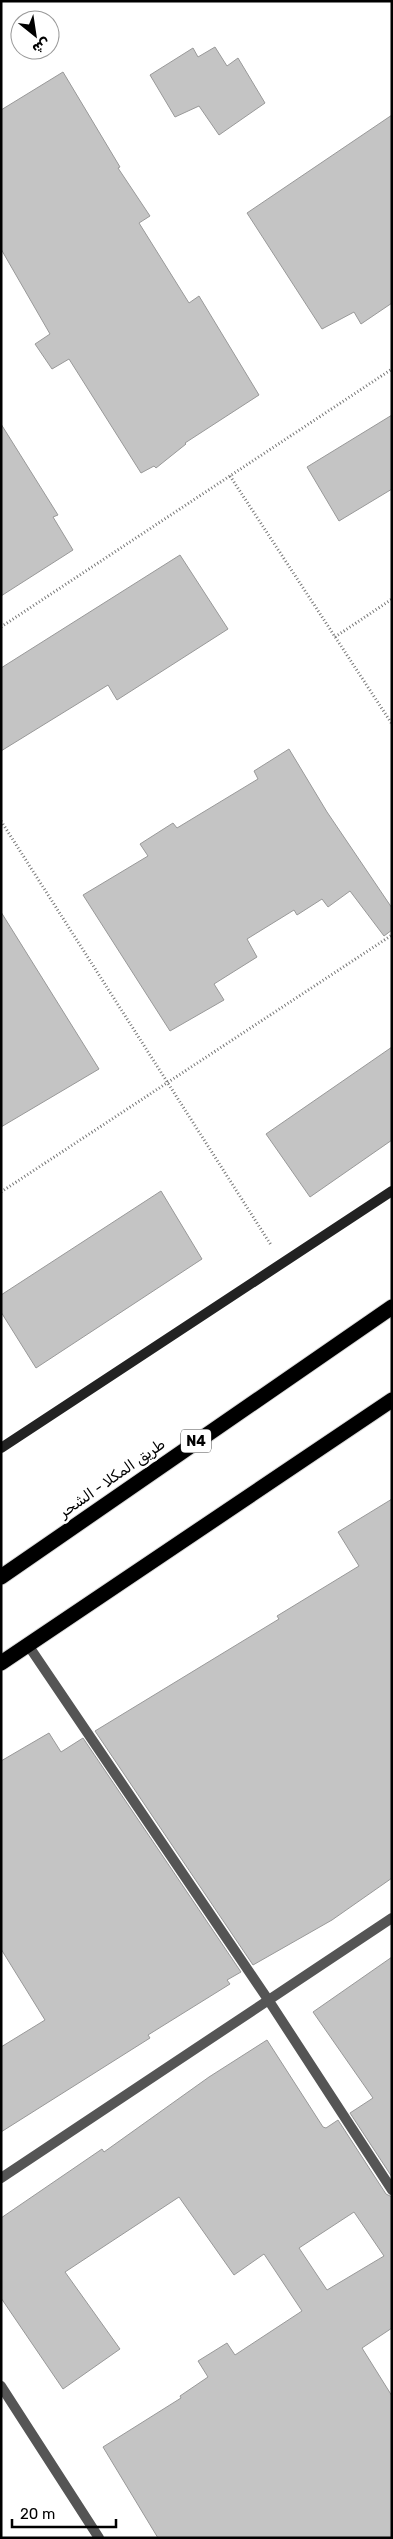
<svg xmlns="http://www.w3.org/2000/svg" width="393" height="2539" font-family="Rubik,Cairo,sans-serif">
  <style>
    .building { fill: #c4c4c4; stroke: #999; fill-rule: evenodd }
    .lines { fill: none; stroke-linecap: round; stroke-linejoin: round }
    .highway-casing { stroke: #dbdbdb; stroke-width: 17 }
    .path { stroke: #777; stroke-width: 3; stroke-dasharray: 1 2.5; stroke-linecap: butt }
    .street { stroke: #555; stroke-width: 10 }
    .secondary { stroke: #222; stroke-width: 10 }
    .highway { stroke: #000; stroke-width: 15 }
    .labels { text-anchor: middle; dominant-baseline: central; stroke-width: 5; stroke-linejoin: round; paint-order: stroke }
    .shield { fill: #fff; stroke: #4c4c4c; stroke-width: 1 }
    .shield-label { font-size: 14px; font-weight: bold; fill: #000 }
    .street-label { font-size: 15px; fill: #000; stroke: #fff }
  </style>
  <rect width="100%" height="100%" fill="#fff"/>
  <!-- building -->
  <g class="building">
    <path d="M 215,47 L 227,66 L 238,58 L 265,103 L 219,135 L 199,106 L 175,117 L 150,75 L 193,48 L 198,57 Z"/>
    <path d="M 63,72 L 120,167 L 118,168 L 150,216 L 139,223 L 189,303 L 199,296 L 259,395 L 185,443 L 186,444 L 156,468 L 154,466 L 141,473 L 69,359 L 52,369 L 35,344 L 50,334 L 1,249 L 1,110 Z"/>
    <path d="M 392,115 L 392,303 L 361,324 L 354,312 L 322,329 L 247,213 Z"/>
    <path d="M 392,415 L 392,489 L 339,521 L 307,467 Z"/>
    <path d="M 1,424 L 58,515 L 53,517 L 73,550 L 1,596 Z"/>
    <path d="M 180,555 L 228,629 L 117,700 L 108,685 L 1,751 L 1,668 Z"/>
    <path d="M 289,749 L 327,812 L 392,908 L 392,930 L 384,936 L 350,891 L 328,907 L 322,899 L 297,915 L 294,910 L 247,939 L 257,957 L 214,984 L 224,1000 L 170,1031 L 83,895 L 148,856 L 140,844 L 173,823 L 177,828 L 258,779 L 254,771 Z"/>
    <path d="M 1,912 L 99,1069 L 1,1127 Z"/>
    <path d="M 392,1047 L 392,1140 L 310,1197 L 266,1134 Z"/>
    <path d="M 161,1191 L 202,1259 L 36,1368 L 1,1312 L 1,1295 Z"/>
    <path d="M 392,1499 L 392,1878 L 332,1920 L 253,1965 L 95,1731 L 279,1619 L 277,1616 L 359,1566 L 338,1532 Z"/>
    <path d="M 49,1733 L 61,1752 L 83,1738 L 241,1972 L 227,1980 L 230,1984 L 148,2035 L 150,2038 L 1,2132 L 1,2047 L 45,2020 L 1,1949 L 1,1761 Z"/>
    <path d="M 392,1957 L 392,2177 L 350,2113 L 373,2098 L 313,2012 Z"/>
    <path d="M 267,2040 L 323,2127 L 326,2128 L 338,2120 L 386,2194 L 392,2197 L 392,2328 L 362,2348 L 392,2396 L 392,2538 L 158,2538 L 103,2447 L 181,2398 L 180,2396 L 208,2377 L 198,2361 L 227,2343 L 235,2355 L 302,2311 L 264,2254 L 234,2275 L 179,2197 L 65,2272 L 120,2349 L 63,2389 L 1,2298 L 1,2218 L 102,2149 L 104,2152 L 209,2077 ZM 354,2212 L 384,2256 L 327,2290 L 299,2248 Z"/>
  </g>
  <g class="lines">
    <defs>
      <g id="highway">
        <path d="M 1,1577 L 392,1307"/>
        <path d="M 1,1663 L 392,1400"/>
      </g>
    </defs>
    <!-- highway casing -->
    <use href="#highway" class="highway-casing"/>
    <!-- path -->
    <g class="path">
      <path d="M 230,476 L 392,724"/>
      <path d="M 1,627 L 392,369"/>
      <path d="M 335,637 L 392,599"/>
      <path d="M 1,821 L 271,1245"/>
      <path d="M 1,1192 L 392,935"/>
    </g>
    <!-- street -->
    <g class="street">
      <path d="M 28,1645 L 269,2001 L 392,2190"/>
      <path d="M 1,2178 L 392,1918"/>
      <path d="M 1,2386 L 99,2538"/>
    </g>
    <!-- secondary -->
    <path class="secondary" d="M 1,1448 L 392,1191"/>
    <!-- highway -->
    <use href="#highway" class="highway"/>
  </g>
  <g class="labels">
    <!-- shield labels -->
    <rect class="shield" x="181" y="1429.5" width="30" height="23" rx="4"/>
    <g class="shield-label">
      <text x="196" y="1441">N4</text>
    </g>
    <!-- street labels -->
    <g class="street-label">
      <text transform="translate(112 1478) rotate(-35)">طريق المكلا - الشحر</text>
    </g>
  </g>
  <!-- border -->
  <rect width="393" height="2539" fill="none" stroke="#000000" stroke-width="5"/>
  <!-- north arrow -->
  <g transform="translate(35 35) rotate(150)"><circle r="24" fill="#ffffff" stroke="#999999"/>
  <path d="M0-4L9 19L0 12L-9 19Z" fill="#000000"/>
  <text y="-8" font-size="14" font-weight="bold" text-anchor="middle" fill="#000000">ش</text>
  </g>
  <!-- scale -->
  <path d="M12 2519v8h104v-8" fill="none" stroke="#000000" stroke-width="2.5"/>
  <text x="20" y="2519" font-size="15" fill="#000000" stroke="#ffffff" stroke-width="4" paint-order="stroke">20 m</text>
</svg>
